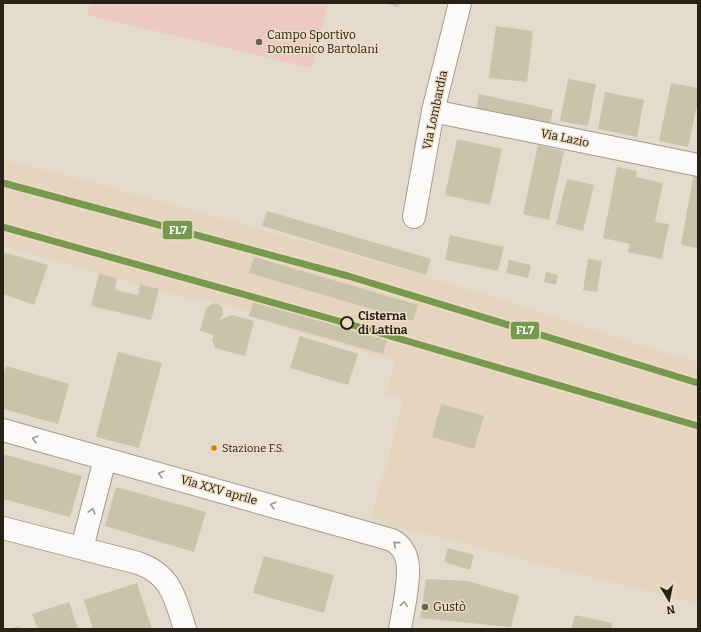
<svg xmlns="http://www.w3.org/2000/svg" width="701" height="632" font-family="Bitter,serif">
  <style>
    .built { fill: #e5d5be }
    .green { fill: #edcac0 }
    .building { fill: #c9c3aa }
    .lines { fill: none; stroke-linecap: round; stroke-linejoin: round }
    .minor-casing { stroke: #a19a90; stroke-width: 24 }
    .minor { stroke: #fbfaf8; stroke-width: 22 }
    .rail-1-casing { stroke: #edddc4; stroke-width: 10 }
    .rail-1 { stroke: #78994f; stroke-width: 7 }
    .oneway { stroke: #9c9893 }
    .poi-dot { fill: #696257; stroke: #edddc4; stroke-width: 1.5 }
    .stop-dot { fill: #edddc4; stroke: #272118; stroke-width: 2 }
    .bus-dot { fill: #c38506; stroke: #edddc4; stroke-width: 1.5 }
    .labels { text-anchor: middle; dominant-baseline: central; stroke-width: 3; stroke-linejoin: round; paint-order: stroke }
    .bus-label { font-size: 11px; fill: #272118; stroke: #edddc4; text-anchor: start }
    .poi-label { font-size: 12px; fill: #272118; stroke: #edddc4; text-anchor: start }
    .street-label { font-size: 12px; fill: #272118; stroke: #edddc4 }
    .stop-label { font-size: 12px; font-weight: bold; fill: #272118; stroke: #edddc4; text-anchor: start }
    .line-badge { stroke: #edddc4; stroke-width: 1.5 }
    .badge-label { font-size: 11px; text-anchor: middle; font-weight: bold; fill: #fff }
  </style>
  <rect width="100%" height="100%" fill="#e4dbcd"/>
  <!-- built -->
  <path class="built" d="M 3,160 L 85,180 L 426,276 L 698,363 L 698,604 L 371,520 L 404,399 L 386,393 L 395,360 L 276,326 L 277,318 L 200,298 L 199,302 L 3,246 Z"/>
  <!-- green -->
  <path class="green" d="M 90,3 L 328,3 L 312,68 L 87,15 Z"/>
  <!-- building -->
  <g class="building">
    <path d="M 385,3 L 399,3 L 398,7 Z"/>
    <path d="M 496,26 L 533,31 L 527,82 L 489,78 Z"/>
    <path d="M 568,79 L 596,84 L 588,126 L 560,121 Z"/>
    <path d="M 671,83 L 698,88 L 698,101 L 688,147 L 659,141 Z"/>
    <path d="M 605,92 L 644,100 L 637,137 L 598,129 Z"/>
    <path d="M 479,94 L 553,110 L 550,125 L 476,110 Z"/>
    <path d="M 457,139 L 502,149 L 490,205 L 445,195 Z"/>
    <path d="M 538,145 L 564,151 L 549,220 L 523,214 Z"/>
    <path d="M 617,167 L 637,171 L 636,177 L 663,183 L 655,222 L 669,224 L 662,259 L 628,252 L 630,244 L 603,238 Z"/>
    <path d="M 694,172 L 698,173 L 698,248 L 681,245 Z"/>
    <path d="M 567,179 L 594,185 L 583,231 L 556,224 Z"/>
    <path d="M 267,211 L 431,259 L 426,275 L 262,226 Z"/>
    <path d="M 450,235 L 504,247 L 498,271 L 445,260 Z"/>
    <path d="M 3,252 L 48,265 L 34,305 L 3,294 Z"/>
    <path d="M 254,257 L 418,305 L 413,321 L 249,273 Z"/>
    <path d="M 588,259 L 602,261 L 597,292 L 583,290 Z"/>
    <path d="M 509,260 L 531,265 L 528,278 L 506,273 Z"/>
    <path d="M 546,272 L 558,275 L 556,285 L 544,282 Z"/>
    <path d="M 99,274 L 117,278 L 115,290 L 138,295 L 140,284 L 159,289 L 151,320 L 91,306 Z"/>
    <path d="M 254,300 L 387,338 L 383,354 L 249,316 Z"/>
    <path d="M 216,303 L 221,306 L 223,310 L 223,315 L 219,320 L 232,315 L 254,321 L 245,356 L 215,348 L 212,340 L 214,335 L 200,331 L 206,309 L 210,305 Z"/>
    <path d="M 300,336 L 358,354 L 348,385 L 290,368 Z"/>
    <path d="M 118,352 L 162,363 L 139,448 L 96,437 Z"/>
    <path d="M 6,366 L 69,384 L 58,424 L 3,409 L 3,376 Z"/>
    <path d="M 441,404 L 484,416 L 474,449 L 432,437 Z"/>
    <path d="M 3,454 L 82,476 L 70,517 L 3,499 Z"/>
    <path d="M 116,487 L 206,512 L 194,552 L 105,526 Z"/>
    <path d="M 448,548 L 474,555 L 470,570 L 444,562 Z"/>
    <path d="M 264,556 L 334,575 L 324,613 L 253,593 Z"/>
    <path d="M 426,579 L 468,581 L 519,596 L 511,627 L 420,618 Z"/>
    <path d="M 137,583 L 152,629 L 93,629 L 84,600 Z"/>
    <path d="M 69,602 L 78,629 L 38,629 L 32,614 Z"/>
    <path d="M 575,615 L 612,623 L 611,629 L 571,629 Z"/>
    <path d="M 19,626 L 20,629 L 9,629 Z"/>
  </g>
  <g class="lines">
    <defs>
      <g id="minor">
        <path d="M 433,111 L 698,165"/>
        <path d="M 414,217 L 433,111 L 460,3"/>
        <path d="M 3,430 L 392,540 C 399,544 405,551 407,560 C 411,576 403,611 400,629"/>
        <path d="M 3,528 L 138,563 C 172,575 175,598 185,629"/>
        <path d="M 82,548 L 105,459"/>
      </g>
    </defs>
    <!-- minor casing -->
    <use href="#minor" class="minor-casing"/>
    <!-- minor -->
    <use href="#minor" class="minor"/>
    <defs>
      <g id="rail-1">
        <path d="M 3,183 L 348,276 L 698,383"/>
        <path d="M 3,227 L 342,322 L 698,426"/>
      </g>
    </defs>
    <!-- rail-1 casing -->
    <use href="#rail-1" class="rail-1-casing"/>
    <!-- rail-1 -->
    <use href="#rail-1" class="rail-1"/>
  </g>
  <!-- one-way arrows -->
  <defs><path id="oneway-chevron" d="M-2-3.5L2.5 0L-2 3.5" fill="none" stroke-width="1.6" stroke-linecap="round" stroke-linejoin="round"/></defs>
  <g class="oneway">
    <use href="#oneway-chevron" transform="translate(35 439) rotate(-165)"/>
    <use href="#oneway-chevron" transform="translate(161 474) rotate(-164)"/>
    <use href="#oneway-chevron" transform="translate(273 505) rotate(-164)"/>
    <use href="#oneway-chevron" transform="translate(92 511) rotate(-75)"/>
    <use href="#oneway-chevron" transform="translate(396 544) rotate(-139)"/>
    <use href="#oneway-chevron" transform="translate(404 604) rotate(-82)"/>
  </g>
  <!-- markers -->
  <g class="poi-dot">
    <circle cx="259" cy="42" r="4"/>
    <circle cx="425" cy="607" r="4"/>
  </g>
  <circle class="stop-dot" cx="347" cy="323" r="6"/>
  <circle class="bus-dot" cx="214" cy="448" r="3.5"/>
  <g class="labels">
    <!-- bus labels -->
    <g class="bus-label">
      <text x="222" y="448">Stazione F.S.</text>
    </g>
    <!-- poi labels -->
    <g class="poi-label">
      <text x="267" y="35">Campo Sportivo<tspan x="267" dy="14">Domenico Bartolani</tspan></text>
      <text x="433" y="607">Gustò</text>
    </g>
    <!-- street labels -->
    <g class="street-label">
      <text transform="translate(435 110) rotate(-78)">Via Lombardia</text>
      <text transform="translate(565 138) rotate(12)">Via Lazio</text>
      <text transform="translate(219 490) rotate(16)">Via XXV aprile</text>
    </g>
    <!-- stop labels -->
    <g class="stop-label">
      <text x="358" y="316">Cisterna<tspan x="358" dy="14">di Latina</tspan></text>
    </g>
  </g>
  <g class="line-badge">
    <rect x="162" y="220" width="31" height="20" rx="4" fill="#78994f"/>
    <rect x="510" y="321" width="30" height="19" rx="4" fill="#78994f"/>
  </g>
  <g class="badge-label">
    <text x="178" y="234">FL7</text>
    <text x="525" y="334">FL7</text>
  </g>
  <!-- border -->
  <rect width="701" height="632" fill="none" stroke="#272118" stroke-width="8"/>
  <!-- north arrow -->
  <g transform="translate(669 600) rotate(170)" stroke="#edddc4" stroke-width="3" paint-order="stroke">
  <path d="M0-3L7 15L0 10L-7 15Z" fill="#272118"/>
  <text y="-6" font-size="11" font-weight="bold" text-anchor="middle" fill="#272118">N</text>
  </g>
</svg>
